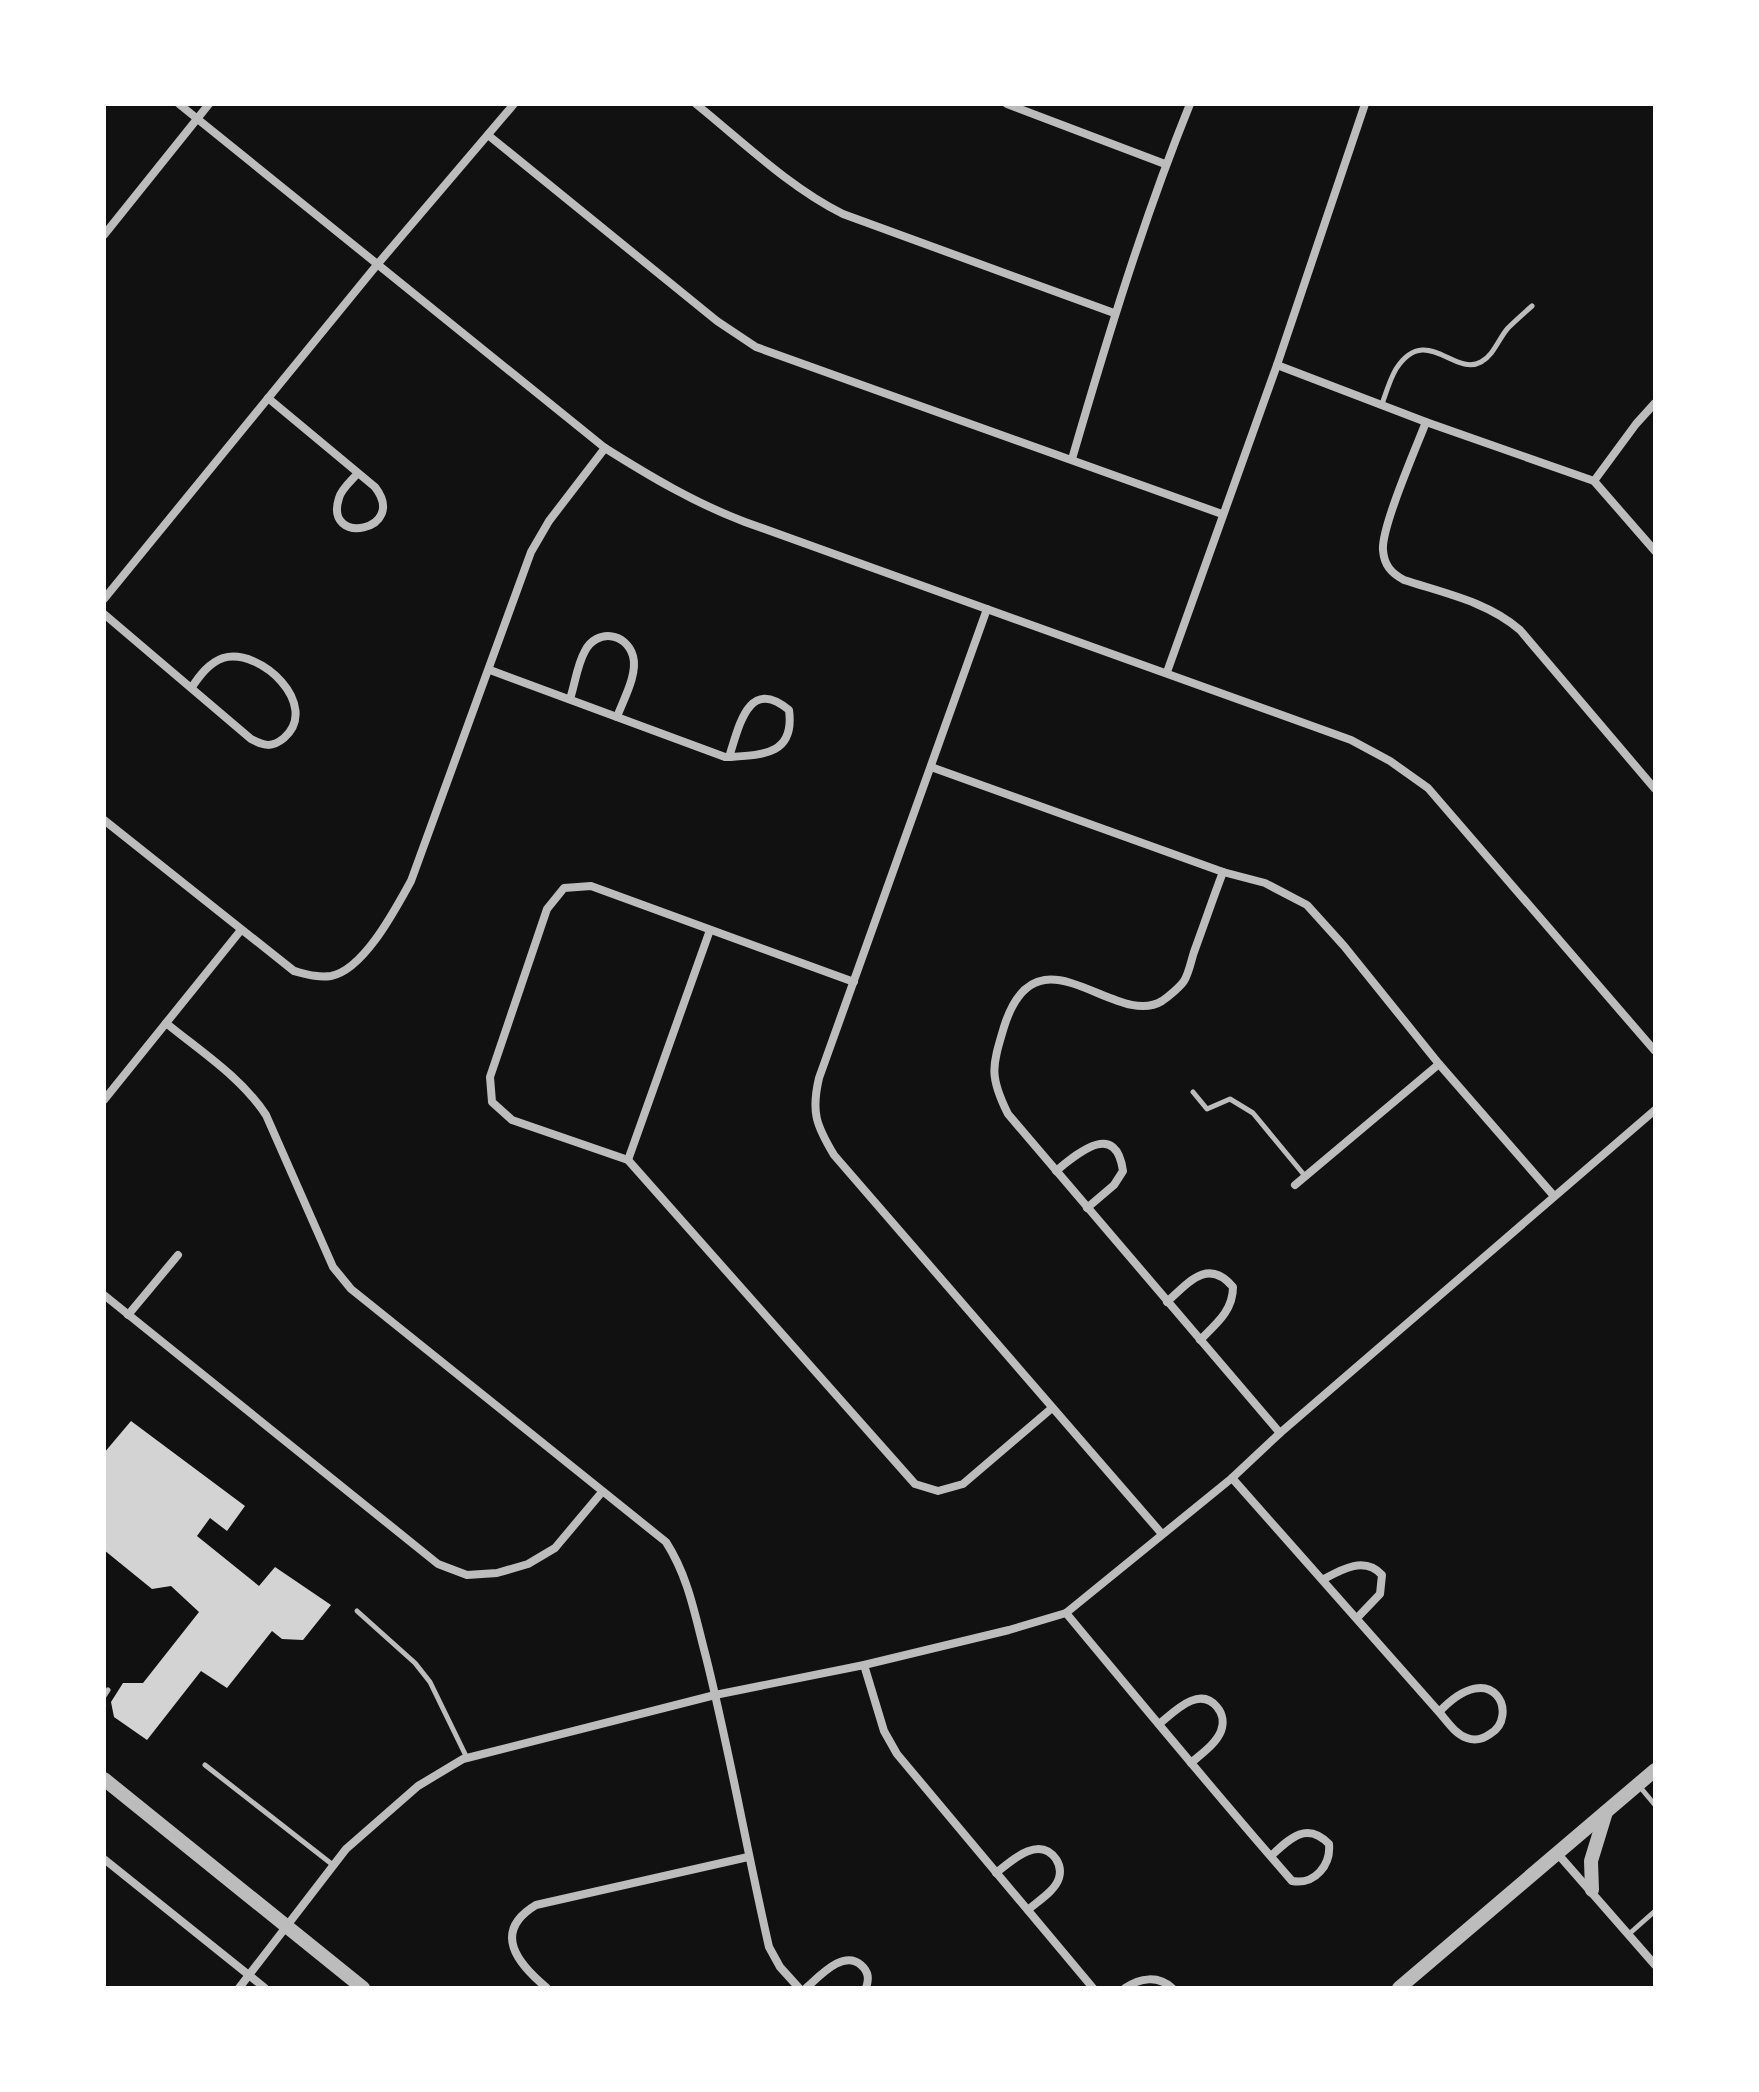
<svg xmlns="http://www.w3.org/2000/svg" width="1759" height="2092" font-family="'Alegreya Sans',sans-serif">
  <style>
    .building { fill: #d3d3d3 }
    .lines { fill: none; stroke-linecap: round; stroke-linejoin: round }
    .service { stroke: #bcbcbc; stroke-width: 5 }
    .minor { stroke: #bcbcbc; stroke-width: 8 }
    .tertiary { stroke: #bcbcbc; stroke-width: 14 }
  </style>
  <rect width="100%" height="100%" fill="#111"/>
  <!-- building -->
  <path class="building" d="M 131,1421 L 245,1506 L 227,1531 L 210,1518 L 197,1536 L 259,1586 L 275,1567 L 331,1605 L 303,1640 L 282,1639 L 272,1631 L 227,1688 L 201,1671 L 147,1740 L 114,1717 L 111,1702 L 123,1683 L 143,1683 L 199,1612 L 171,1586 L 152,1589 L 104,1550 L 104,1453 Z"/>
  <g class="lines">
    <!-- service -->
    <g class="service">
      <path d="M 1382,404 C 1386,393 1390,379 1396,369 C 1426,323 1454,377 1481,362 C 1494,355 1499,338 1508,328 C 1516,320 1524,313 1532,306"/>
      <path d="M 1193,1092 L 1207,1109 L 1230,1099 L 1253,1113 L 1305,1176"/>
      <path d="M 357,1611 L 415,1663 L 430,1682 L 467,1758"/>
      <path d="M 104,1696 L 108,1690"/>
      <path d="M 205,1765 L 333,1865"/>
      <path d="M 1640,1787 L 1655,1805"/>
      <path d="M 1629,1934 L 1655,1911"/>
    </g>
    <!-- minor -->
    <g class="minor">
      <path d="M 179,104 L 605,448 C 651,477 695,503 745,522 L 1351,740 L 1390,761 L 1428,788 L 1655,1051"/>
      <path d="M 696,104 C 743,142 789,187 843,214 L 1114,313"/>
      <path d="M 1007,104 L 1165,164"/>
      <path d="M 488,135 L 717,321 L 756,347 L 1222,514"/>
      <path d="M 104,235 L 209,104"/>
      <path d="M 1277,365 L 1426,422 L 1594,481 L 1655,551"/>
      <path d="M 268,398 L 375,487 C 409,531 323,547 339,498 C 341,489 352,480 358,473"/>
      <path d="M 1426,422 C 1416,448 1381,528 1383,550 C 1384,565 1391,573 1404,580 C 1444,593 1488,602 1520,630 L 1655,789"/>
      <path d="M 1072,459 C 1107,339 1143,220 1190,104"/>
      <path d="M 1594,481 L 1636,424 L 1655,403"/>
      <path d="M 104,599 L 376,266 L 514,104"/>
      <path d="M 987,609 L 819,1078 C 811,1112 816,1125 834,1155 L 1162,1534"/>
      <path d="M 104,614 L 251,739 C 264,746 272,748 284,738 C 321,706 261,647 223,658 C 209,663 200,675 192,687"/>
      <path d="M 490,670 L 725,757 L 729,757 C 764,755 795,754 789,710 C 748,676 739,727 729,757"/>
      <path d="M 1167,672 L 1277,365 L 1365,104"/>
      <path d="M 570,699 C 575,684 577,665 585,651 C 596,629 626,632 633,656 C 638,675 623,700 617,717"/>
      <path d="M 931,767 L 1223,872 L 1265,883 L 1307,905 L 1344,946 L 1439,1064 L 1554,1196"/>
      <path d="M 104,820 L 294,971 C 306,974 318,978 331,976 C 364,970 396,908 411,881 L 531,552 L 549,521 L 605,448"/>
      <path d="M 1223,872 C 1213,898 1204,925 1194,952 C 1191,961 1189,973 1184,981 C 1180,987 1168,997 1162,1001 C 1115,1030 1037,921 1004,1027 C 992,1067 989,1076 1008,1114 L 1280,1433"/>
      <path d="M 854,982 L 591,886 L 564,888 L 547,909 L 490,1077 L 492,1102 L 512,1120 L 628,1160 L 915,1484 L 938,1491 L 963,1484 L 1052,1408"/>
      <path d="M 166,1023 C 200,1051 241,1077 266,1115 L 333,1267 L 351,1289 L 666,1542 C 689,1578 695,1616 706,1657 C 730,1753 747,1851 769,1947 L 780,1967 L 799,1988"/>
      <path d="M 104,1100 L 241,930"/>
      <path d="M 628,1160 L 710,930"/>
      <path d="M 1056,1171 C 1078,1153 1116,1120 1123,1171 L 1114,1185 L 1087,1208"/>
      <path d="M 1295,1185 L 1439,1064"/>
      <path d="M 104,1295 L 438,1564 L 467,1575 L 497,1573 L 528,1564 L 555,1548 L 602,1492"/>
      <path d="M 1167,1302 C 1188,1283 1208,1257 1233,1287 C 1233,1311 1216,1324 1200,1340"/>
      <path d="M 128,1315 L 178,1255"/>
      <path d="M 1232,1478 L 1439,1712 C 1447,1721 1455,1734 1467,1738 C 1475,1741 1483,1739 1490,1734 C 1520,1717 1494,1654 1439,1712"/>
      <path d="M 1324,1579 C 1342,1569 1365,1556 1382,1575 L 1380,1594 L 1357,1618"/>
      <path d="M 1066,1613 C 1141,1703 1215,1793 1292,1881 C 1315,1885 1331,1865 1329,1844 C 1307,1821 1290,1838 1271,1856"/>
      <path d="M 864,1665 L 884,1731 L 897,1754 L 1093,1988"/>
      <path d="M 1159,1724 C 1174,1712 1199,1685 1217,1707 C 1223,1714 1224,1723 1221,1731 C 1216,1744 1201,1754 1191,1763"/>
      <path d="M 1557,1853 L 1655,1965"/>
      <path d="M 104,1859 L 265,1988"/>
      <path d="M 996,1873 C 1012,1860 1039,1835 1056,1859 C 1060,1865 1061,1871 1059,1878 C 1055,1891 1038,1901 1028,1910"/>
      <path d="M 239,1988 L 346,1849 L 418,1786 L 463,1759 L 715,1695 L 864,1665 L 1009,1630 L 1066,1613 L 1232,1478 L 1280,1433 L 1655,1110"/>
      <path d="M 547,1988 C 518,1964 491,1932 536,1905 L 748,1857"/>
      <path d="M 806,1988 C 819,1977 843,1949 861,1965 C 869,1972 869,1979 866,1988"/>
      <path d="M 1125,1988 C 1140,1978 1158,1975 1172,1988"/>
    </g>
    <!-- tertiary -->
    <g class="tertiary">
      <path d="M 104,1779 L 363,1988"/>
      <path d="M 1592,1890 L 1591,1861 L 1606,1812"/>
      <path d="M 1399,1988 L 1655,1770"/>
    </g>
  </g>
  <!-- border -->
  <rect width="1759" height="2092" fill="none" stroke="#ffffff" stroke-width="212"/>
</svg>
